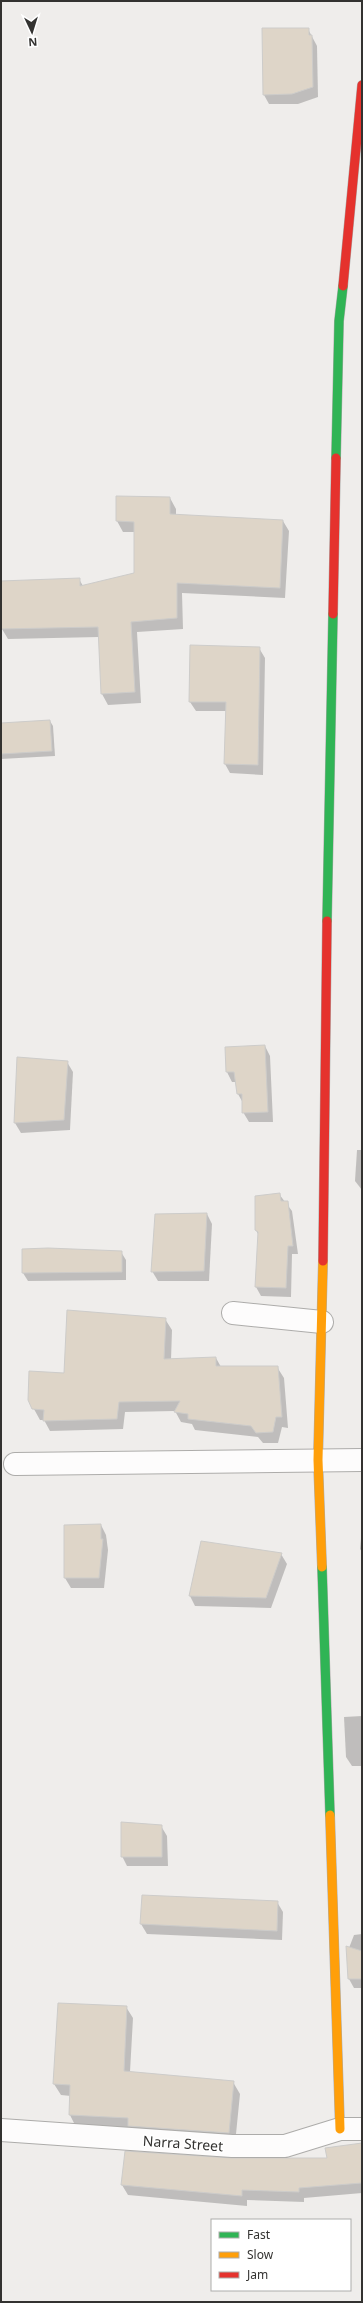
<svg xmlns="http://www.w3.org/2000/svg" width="363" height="2303" font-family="'Noto Sans',sans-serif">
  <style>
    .shadow { fill: #0003 }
    .building { fill: #ded5c8; stroke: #cdccca }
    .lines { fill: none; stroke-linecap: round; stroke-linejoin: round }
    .street-casing { stroke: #adacaa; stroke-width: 24 }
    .fast-casing { stroke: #adacaa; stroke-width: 10 }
    .slow-casing { stroke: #adacaa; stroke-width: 10 }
    .jam-casing { stroke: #adacaa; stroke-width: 10 }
    .street { stroke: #fdfcfc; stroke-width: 22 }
    .fast { stroke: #30b455; stroke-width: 9 }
    .slow { stroke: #ff9f0a; stroke-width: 9 }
    .jam { stroke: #e5322d; stroke-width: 9 }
    .labels { text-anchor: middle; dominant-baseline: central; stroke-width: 3; stroke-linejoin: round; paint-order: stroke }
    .street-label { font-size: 14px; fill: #333230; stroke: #fff }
  </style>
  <rect width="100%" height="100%" fill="#efedeb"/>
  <!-- shadow -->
  <g class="shadow">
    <path d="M 308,29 L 317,46 L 318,97 L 298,104 L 269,104 L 264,95 Z"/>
    <path d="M 117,497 L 170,498 L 176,509 L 176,515 L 283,521 L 289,531 L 285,598 L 182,593 L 183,629 L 137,632 L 141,703 L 108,705 L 102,694 L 99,637 L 8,639 L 2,629 L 1,582 L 79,579 L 83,586 L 135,574 L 135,532 L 123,532 L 117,521 Z"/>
    <path d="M 259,648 L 265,658 L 263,775 L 230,773 L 225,764 L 226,711 L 196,711 L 190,702 Z"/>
    <path d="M 50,721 L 53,726 L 55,756 L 1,759 L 1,724 Z"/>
    <path d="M 265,1046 L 270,1056 L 273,1122 L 249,1122 L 243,1112 L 243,1103 L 238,1094 L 237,1082 L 232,1082 L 227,1072 Z"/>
    <path d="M 18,1058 L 67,1062 L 73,1072 L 70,1130 L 21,1133 L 15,1123 Z"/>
    <path d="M 357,1150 L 362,1150 L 362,1190 L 355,1181 Z"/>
    <path d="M 279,1194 L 292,1211 L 298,1254 L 292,1254 L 291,1297 L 261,1296 L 256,1287 L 259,1236 L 256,1230 Z"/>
    <path d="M 207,1214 L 212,1224 L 209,1281 L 158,1281 L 152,1271 Z"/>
    <path d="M 121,1252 L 126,1260 L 126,1280 L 28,1281 L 23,1273 Z"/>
    <path d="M 165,1319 L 172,1330 L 171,1360 L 216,1358 L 221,1367 L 277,1367 L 284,1378 L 288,1428 L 282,1427 L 278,1443 L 263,1443 L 258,1437 L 195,1430 L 192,1424 L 181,1422 L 175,1411 L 125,1412 L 123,1429 L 50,1431 L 44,1420 L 40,1420 L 29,1400 L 65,1374 Z"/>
    <path d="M 101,1525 L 106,1535 L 108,1550 L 104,1588 L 71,1588 L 65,1578 Z"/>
    <path d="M 362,1528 L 362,1552 L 360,1549 Z"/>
    <path d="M 281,1554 L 287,1564 L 271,1608 L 195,1606 L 190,1596 Z"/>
    <path d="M 362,1716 L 362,1766 L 352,1766 L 346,1757 L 344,1717 Z"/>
    <path d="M 161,1826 L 167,1836 L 168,1866 L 127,1866 L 122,1856 Z"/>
    <path d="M 277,1902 L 283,1912 L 282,1940 L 147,1934 L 141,1924 Z"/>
    <path d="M 362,1934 L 362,1988 L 354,1988 L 349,1979 L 349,1948 L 354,1935 Z"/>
    <path d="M 126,2007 L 133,2018 L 130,2072 L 233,2082 L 240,2094 L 235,2144 L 76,2127 L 70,2115 L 71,2096 L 61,2095 L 54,2084 Z"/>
    <path d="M 362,2144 L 362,2193 L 304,2198 L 304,2202 L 247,2200 L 247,2206 L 128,2195 L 122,2185 L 232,2160 L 328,2159 Z"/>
  </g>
  <!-- building -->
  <g class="building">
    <path d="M 262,28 L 309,28 L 309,35 L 312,35 L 313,87 L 292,94 L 263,95 Z"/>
    <path d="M 116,496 L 170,497 L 170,514 L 283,520 L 280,588 L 177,583 L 177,618 L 131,622 L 135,692 L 101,694 L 98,627 L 1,629 L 1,581 L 80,578 L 80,586 L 134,573 L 134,522 L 116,521 Z"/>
    <path d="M 190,645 L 260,647 L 258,765 L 224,764 L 226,702 L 189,702 Z"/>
    <path d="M 50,720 L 52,751 L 1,754 L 1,723 Z"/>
    <path d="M 265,1045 L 268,1112 L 242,1113 L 242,1094 L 237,1094 L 234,1072 L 226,1072 L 225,1047 Z"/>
    <path d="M 17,1057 L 68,1061 L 64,1120 L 14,1123 Z"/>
    <path d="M 280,1193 L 281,1201 L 288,1201 L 293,1246 L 288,1246 L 286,1288 L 255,1287 L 258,1232 L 255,1230 L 255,1196 Z"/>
    <path d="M 207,1213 L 204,1271 L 151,1272 L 155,1214 Z"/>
    <path d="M 48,1248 L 122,1251 L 122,1272 L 22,1273 L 22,1249 Z"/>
    <path d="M 67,1310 L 166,1318 L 164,1359 L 216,1357 L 216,1366 L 278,1366 L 282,1417 L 276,1417 L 273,1432 L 256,1433 L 251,1426 L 188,1419 L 188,1414 L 174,1412 L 180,1401 L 119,1402 L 117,1419 L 43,1421 L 44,1410 L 32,1409 L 28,1400 L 29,1371 L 64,1373 Z"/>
    <path d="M 101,1524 L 101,1539 L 103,1539 L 99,1578 L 64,1578 L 64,1525 Z"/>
    <path d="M 201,1541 L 282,1553 L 266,1598 L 189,1596 Z"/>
    <path d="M 121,1822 L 162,1825 L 162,1857 L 121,1857 Z"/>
    <path d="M 142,1895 L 278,1901 L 277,1931 L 140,1924 Z"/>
    <path d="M 346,1946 L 362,1951 L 362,1979 L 348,1979 Z"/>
    <path d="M 58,2003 L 127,2006 L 124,2071 L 234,2081 L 229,2133 L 128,2126 L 128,2118 L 69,2115 L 70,2085 L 53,2084 Z"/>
    <path d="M 362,2143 L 362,2183 L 299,2188 L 299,2192 L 242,2190 L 242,2196 L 121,2185 L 125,2151 L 232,2158 L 327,2158 L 325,2148 Z"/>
  </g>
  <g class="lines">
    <defs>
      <g id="street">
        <path d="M 233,1313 L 322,1322"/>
        <path d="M 15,1464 L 362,1460"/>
        <path d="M 1,2130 L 232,2146 L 285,2146 L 340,2129 L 362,2129"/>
      </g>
      <g id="fast">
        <path d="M 336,458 L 339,321 L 343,286"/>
        <path d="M 327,921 L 333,614"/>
        <path d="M 322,1567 L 330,1815"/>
      </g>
      <g id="slow">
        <path d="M 322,1567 L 318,1460 L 323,1261"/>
        <path d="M 330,1815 L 340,2129"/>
      </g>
      <g id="jam">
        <path d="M 343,286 L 362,85"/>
        <path d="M 333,614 L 336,458"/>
        <path d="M 323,1261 L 327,921"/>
      </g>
    </defs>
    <!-- street casing -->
    <use href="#street" class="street-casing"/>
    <!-- fast casing -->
    <use href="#fast" class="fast-casing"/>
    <!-- slow casing -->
    <use href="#slow" class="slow-casing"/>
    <!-- jam casing -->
    <use href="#jam" class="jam-casing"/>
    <!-- street -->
    <use href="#street" class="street"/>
    <!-- fast -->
    <use href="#fast" class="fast"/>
    <!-- slow -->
    <use href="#slow" class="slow"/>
    <!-- jam -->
    <use href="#jam" class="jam"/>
  </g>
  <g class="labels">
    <!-- street labels -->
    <g class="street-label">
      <text transform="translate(183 2143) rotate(4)">Narra Street</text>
    </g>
  </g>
  <!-- border -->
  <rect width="363" height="2303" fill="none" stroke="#333230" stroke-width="4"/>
  <!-- legend -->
  <rect x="211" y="2219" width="140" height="72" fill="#ffffff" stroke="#adadac"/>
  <rect x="219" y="2232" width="20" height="6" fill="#30b455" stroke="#adadac"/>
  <text x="247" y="2239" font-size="12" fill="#333230">Fast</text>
  <rect x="219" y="2252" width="20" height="6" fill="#ff9f0a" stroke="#adadac"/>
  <text x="247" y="2259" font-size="12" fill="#333230">Slow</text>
  <rect x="219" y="2272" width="20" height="6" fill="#e5322d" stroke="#adadac"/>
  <text x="247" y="2279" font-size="12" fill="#333230">Jam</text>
  <!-- north arrow -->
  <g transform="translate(32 32) rotate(176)" stroke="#ffffff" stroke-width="3" paint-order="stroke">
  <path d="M0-3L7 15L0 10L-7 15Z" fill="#333230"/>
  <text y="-6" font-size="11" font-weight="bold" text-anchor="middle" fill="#333230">N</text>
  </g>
</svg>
